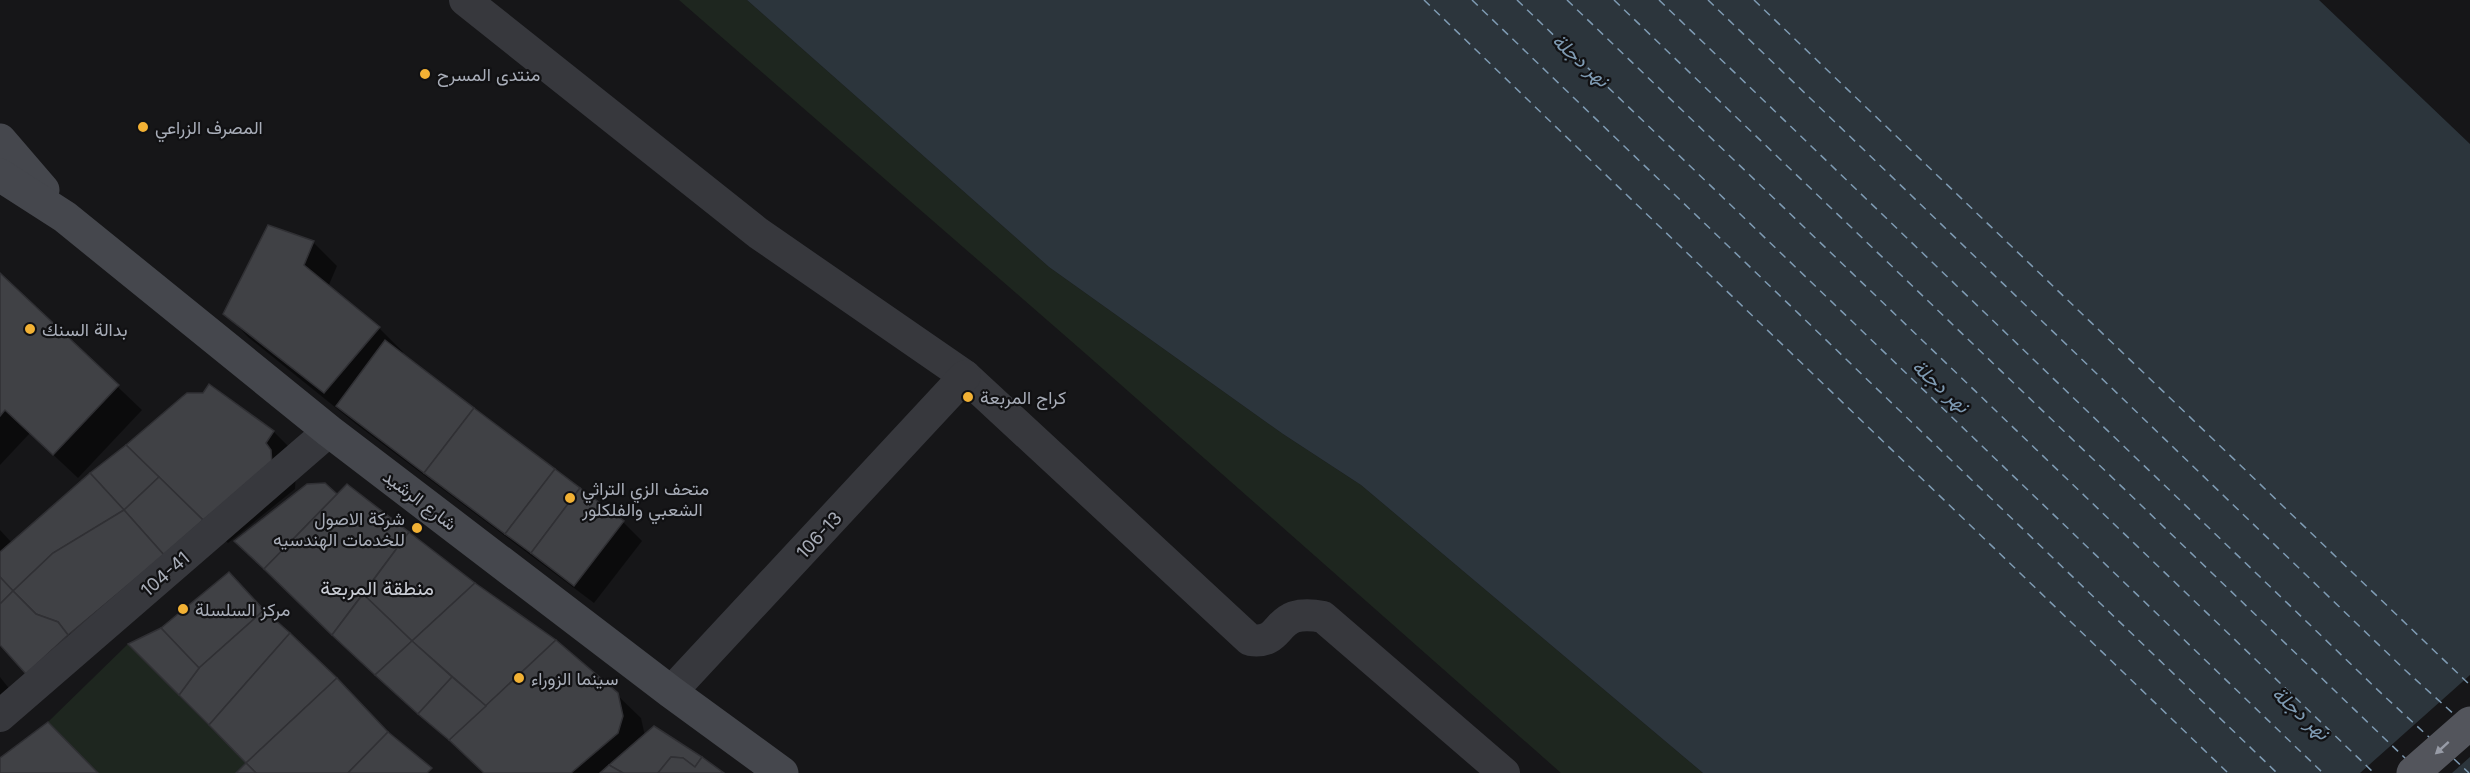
<svg xmlns="http://www.w3.org/2000/svg" width="2470" height="773" font-family="Inter,Vazirmatn,sans-serif">
  <style>
    .green { fill: #1e261f }
    .water { fill: #2c353c }
    .pier { fill: #161618 }
    .shadow { fill: #0007 }
    .lines { fill: none; stroke-linecap: round; stroke-linejoin: round }
    .ferry { stroke: #7f9bb3; stroke-width: 1.5; stroke-dasharray: 8 6; stroke-linecap: butt }
    .building { fill: #404145; stroke: #303034; stroke-width: 1.5 }
    .minor { stroke: #37383d; stroke-width: 32 }
    .secondary { stroke: #45474d; stroke-width: 33 }
    .primary { stroke: #53555c; stroke-width: 33 }
    .oneway { fill: #979ba6 }
    .poi-dot { fill: #f2b134; stroke: #111113; stroke-width: 2 }
    .labels { text-anchor: middle; dominant-baseline: central; stroke-width: 4.5; stroke-linejoin: round; paint-order: stroke }
    .poi-label { font-size: 18px; fill: #a8adb8; stroke: #111113; text-anchor: start }
    .street-label { font-size: 18px; fill: #a8adb8; stroke: #111113 }
    .water-label { font-size: 20px; font-style: italic; fill: #7f9bb3; stroke: #111113 }
    .neighbourhood-label { font-size: 20px; fill: #c9ccd4; stroke: #111113 }
  </style>
  <rect width="100%" height="100%" fill="#161618"/>
  <!-- green -->
  <g class="green">
    <path d="M 679,0 L 747,0 L 1049,267 L 1283,434 L 1361,485 L 1703,773 L 1561,773 L 1086,354 Z"/>
    <path d="M 128,644 L 246,763 L 236,773 L 98,773 L 48,722 Z"/>
  </g>
  <!-- water -->
  <path class="water" d="M 747,0 L 2319,0 L 2470,144 L 2470,773 L 1703,773 L 1361,485 L 1283,434 L 1049,267 Z"/>
  <!-- pier -->
  <path class="pier" d="M 2470,675 L 2470,757 L 2452,773 L 2360,773 Z"/>
  <!-- shadow -->
  <g class="shadow">
    <path d="M 313,242 L 337,266 L 328,287 L 379,328 L 403,352 L 401,354 L 623,522 L 642,541 L 594,603 L 356,424 L 248,337 L 225,313 Z"/>
    <path d="M 0,275 L 142,410 L 78,478 L 30,433 L 0,465 Z"/>
    <path d="M 274,432 L 297,455 L 295,489 L 228,543 L 217,532 L 45,692 L 0,642 L 0,530 L 12,543 Z"/>
    <path d="M 325,485 L 337,496 L 347,486 L 616,694 L 641,718 L 645,736 L 721,773 L 484,773 L 357,657 L 254,559 Z"/>
    <path d="M 0,677 L 19,701 L 0,726 Z"/>
  </g>
  <g class="lines">
    <!-- ferry -->
    <g class="ferry">
      <path d="M 1424,0 L 2228,773"/>
      <path d="M 1472,0 L 2277,773"/>
      <path d="M 1517,0 L 2323,773"/>
      <path d="M 1567,0 L 2374,773"/>
      <path d="M 1614,0 L 2406,759"/>
      <path d="M 1659,0 L 2383,695 L 2430,738"/>
      <path d="M 1708,0 L 2405,670 L 2456,716"/>
      <path d="M 1754,0 L 2470,685"/>
      <path d="M 2454,759 L 2469,773"/>
    </g>
  </g>
  <!-- building -->
  <g class="building">
    <path d="M 268,225 L 314,241 L 304,265 L 380,327 L 324,393 L 223,314 Z"/>
    <path d="M 0,273 L 119,385 L 53,455 L 5,410 L 0,416 Z"/>
    <path d="M 385,340 L 474,408 L 424,473 L 336,406 Z"/>
    <path d="M 209,384 L 274,431 L 266,443 L 271,450 L 272,465 L 203,520 L 126,445 L 182,397 L 187,393 L 203,393 Z"/>
    <path d="M 474,408 L 555,469 L 505,534 L 424,473 Z"/>
    <path d="M 126,445 L 159,477 L 124,510 L 90,473 Z"/>
    <path d="M 555,469 L 580,488 L 531,553 L 505,534 Z"/>
    <path d="M 90,473 L 124,510 L 53,553 L 13,591 L 0,577 L 0,552 Z"/>
    <path d="M 159,477 L 203,520 L 164,555 L 124,510 Z"/>
    <path d="M 325,483 L 337,494 L 264,569 L 234,541 L 307,484 Z"/>
    <path d="M 347,484 L 409,532 L 332,635 L 264,569 Z"/>
    <path d="M 580,488 L 624,521 L 574,586 L 531,553 Z"/>
    <path d="M 124,510 L 164,555 L 68,635 L 58,622 L 36,614 L 13,591 L 53,553 Z"/>
    <path d="M 409,532 L 475,583 L 412,641 L 363,594 Z"/>
    <path d="M 229,572 L 264,610 L 199,668 L 161,628 Z"/>
    <path d="M 0,577 L 13,591 L 0,604 Z"/>
    <path d="M 475,583 L 556,640 L 486,706 L 412,641 Z"/>
    <path d="M 13,591 L 36,614 L 58,622 L 68,635 L 26,674 L 0,645 L 0,604 Z"/>
    <path d="M 363,594 L 412,641 L 375,675 L 332,635 Z"/>
    <path d="M 264,610 L 290,633 L 209,725 L 179,695 L 199,668 Z"/>
    <path d="M 161,628 L 199,668 L 179,695 L 128,644 Z"/>
    <path d="M 290,633 L 337,678 L 246,763 L 209,725 Z"/>
    <path d="M 556,640 L 618,693 L 623,716 L 618,733 L 571,773 L 484,773 L 449,740 Z"/>
    <path d="M 412,641 L 452,677 L 418,714 L 375,675 Z"/>
    <path d="M 452,677 L 486,706 L 449,740 L 418,714 Z"/>
    <path d="M 337,678 L 388,732 L 348,773 L 256,773 L 246,763 Z"/>
    <path d="M 48,722 L 98,773 L 0,773 L 0,758 Z"/>
    <path d="M 654,726 L 702,757 L 695,767 L 683,758 L 671,757 L 658,773 L 623,773 L 609,765 Z"/>
    <path d="M 388,732 L 432,768 L 427,773 L 348,773 Z"/>
    <path d="M 671,757 L 683,758 L 695,767 L 702,757 L 724,773 L 658,773 Z"/>
    <path d="M 246,763 L 256,773 L 236,773 Z"/>
    <path d="M 609,765 L 623,773 L 600,773 Z"/>
  </g>
  <g class="lines">
    <!-- minor -->
    <g class="minor">
      <path d="M 465,0 L 758,233 L 965,376 L 1250,640 C 1277,644 1275,624 1294,617 C 1304,614 1313,615 1323,617 L 1504,773"/>
      <path d="M 671,692 L 965,376"/>
      <path d="M 0,716 L 329,431"/>
    </g>
    <!-- secondary -->
    <g class="secondary">
      <path d="M 0,140 L 43,190"/>
      <path d="M 0,175 L 65,217 L 329,431 L 671,692 L 782,773"/>
    </g>
    <!-- primary -->
    <path class="primary" d="M 2413,773 L 2470,723"/>
  </g>
  <!-- one-way arrows -->
  <defs><path id="oneway-solid" d="M-6-.8H1V-3.2L6.5 0L1 3.2V.8H-6Z" transform="scale(1.5)"/></defs>
  <use class="oneway" href="#oneway-solid" transform="translate(2442 748) rotate(138)"/>
  <!-- markers -->
  <g class="poi-dot">
    <circle cx="425" cy="74" r="6"/>
    <circle cx="143" cy="127" r="6"/>
    <circle cx="30" cy="329" r="6"/>
    <circle cx="968" cy="397" r="6"/>
    <circle cx="570" cy="498" r="6"/>
    <circle cx="417" cy="528" r="6"/>
    <circle cx="183" cy="609" r="6"/>
    <circle cx="519" cy="678" r="6"/>
  </g>
  <g class="labels">
    <!-- poi labels -->
    <g class="poi-label">
      <text x="437" y="74">منتدى المسرح</text>
      <text x="155" y="127">المصرف الزراعي</text>
      <text x="42" y="329">بدالة السنك</text>
      <text x="980" y="397">كراج المربعة</text>
      <text x="582" y="488">متحف الزي التراثي<tspan x="582" dy="21">الشعبي والفلكلور</tspan></text>
      <text x="405" y="518" text-anchor="end">شركة الاصول<tspan x="405" dy="21">للخدمات الهندسيه</tspan></text>
      <text x="195" y="609">مركز السلسلة</text>
      <text x="531" y="678">سينما الزوراء</text>
    </g>
    <!-- street labels -->
    <g class="street-label">
      <text transform="translate(420 500) rotate(37)">شارع الرشيد</text>
      <text transform="translate(819 535) rotate(-47)">106-13</text>
      <text transform="translate(165 574) rotate(-41)">104-41</text>
    </g>
    <!-- water labels -->
    <g class="water-label">
      <text transform="translate(1581 60) rotate(42)">نهر دجلة</text>
      <text transform="translate(1941 386) rotate(42)">نهر دجلة</text>
      <text transform="translate(2301 713) rotate(42)">نهر دجلة</text>
    </g>
    <!-- neighbourhood labels -->
    <g class="neighbourhood-label">
      <text x="377" y="588">منطقة المربعة</text>
    </g>
  </g>
</svg>
